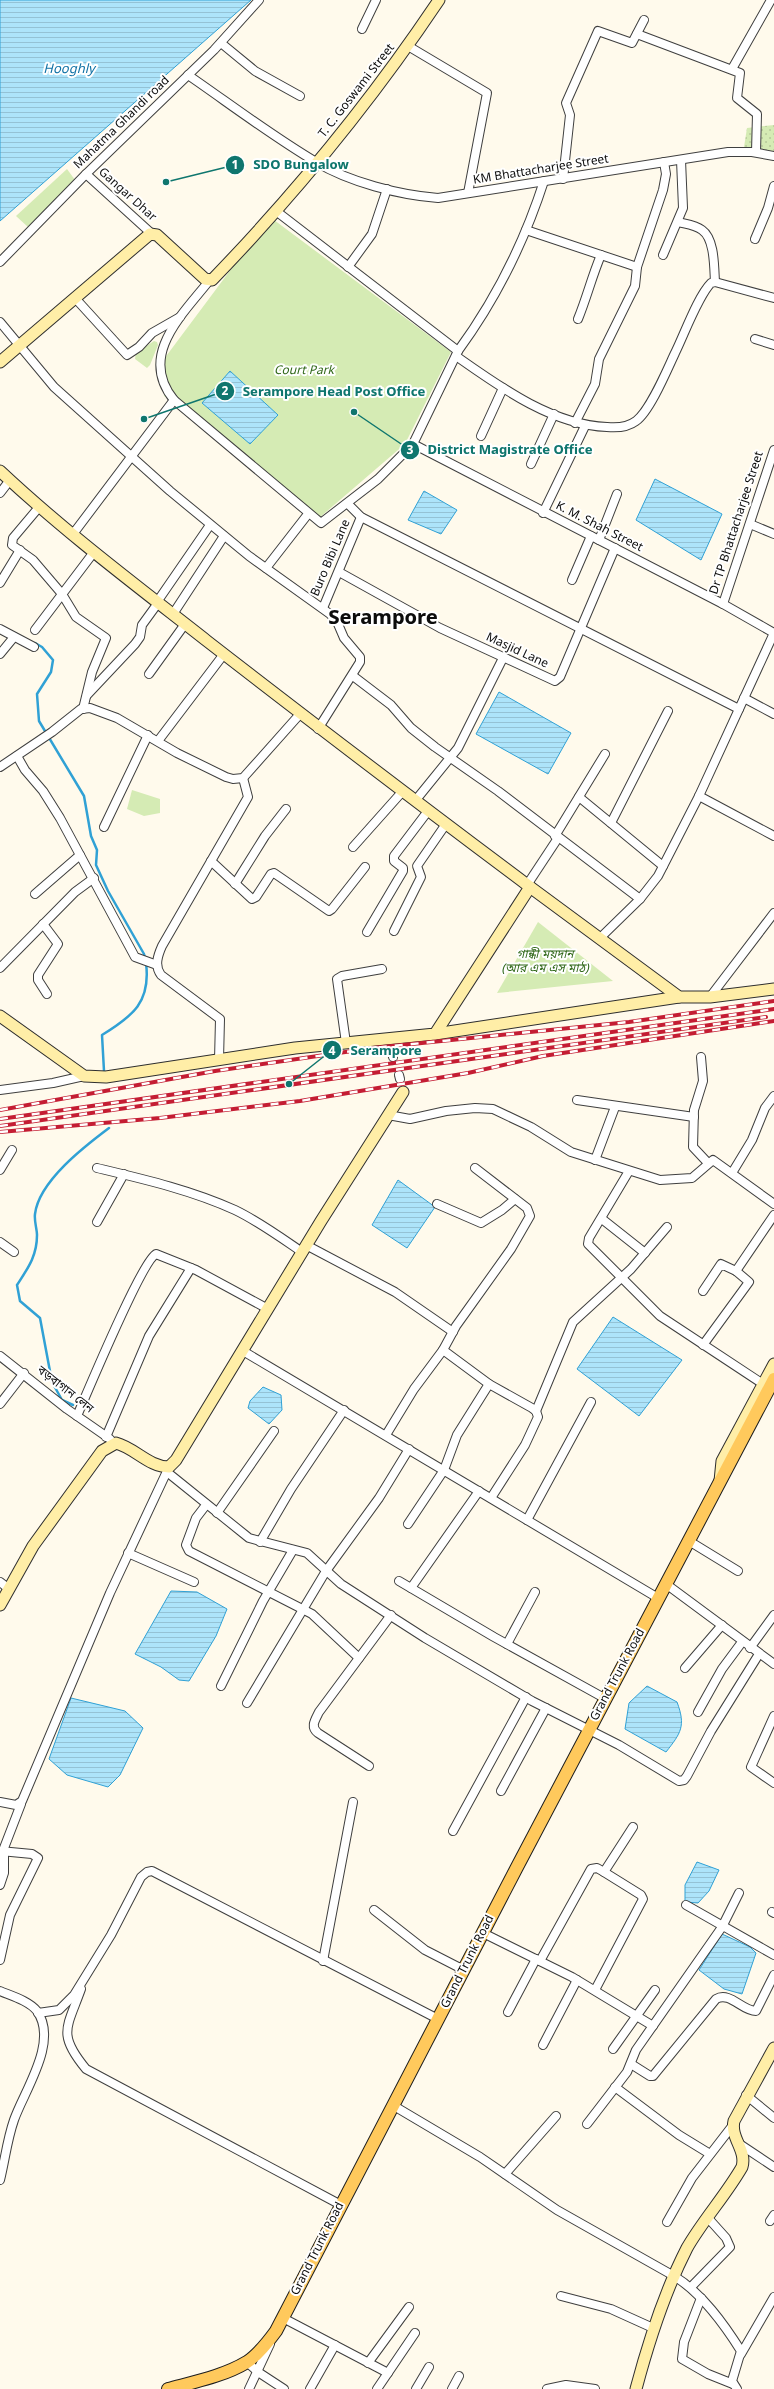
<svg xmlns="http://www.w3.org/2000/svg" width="774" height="2389" font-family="Georgia,'Noto Sans Bengali',serif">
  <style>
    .grass { fill: url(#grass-dots) }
    .park { fill: #d5ebb4 }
    .water { fill: url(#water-rules); stroke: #30a1d5 }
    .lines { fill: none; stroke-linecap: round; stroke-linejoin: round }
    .stream { stroke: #30a1d5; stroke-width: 2.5 }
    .street-tunnel { stroke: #dbd6ca; stroke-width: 8; stroke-dasharray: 8 4; stroke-linecap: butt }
    .street-casing { stroke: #3f3f3f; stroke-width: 10 }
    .secondary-casing { stroke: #2e2e2e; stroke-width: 13 }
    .primary-casing { stroke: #1d1d1d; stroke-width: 14 }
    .street { stroke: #fff; stroke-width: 8 }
    .secondary { stroke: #ffeea7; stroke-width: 11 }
    .primary { stroke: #ffc95c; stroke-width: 12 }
    .rail-casing { stroke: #c41d33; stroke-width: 4 }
    .rail { stroke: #fff; stroke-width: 2.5; stroke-dasharray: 8; stroke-linecap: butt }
    .labels { text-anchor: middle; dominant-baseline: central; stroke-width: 4; stroke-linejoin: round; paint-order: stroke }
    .street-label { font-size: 12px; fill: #0c0c0c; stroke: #fff }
    .park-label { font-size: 12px; font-style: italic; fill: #306819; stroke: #fff }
    .water-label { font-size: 13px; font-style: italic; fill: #0f71a5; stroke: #fff }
    .town-label { font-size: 20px; font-weight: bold; fill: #0c0c0c; stroke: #fff }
    .leader { fill: none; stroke: #0f766e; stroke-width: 1.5 }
    .callout-dot { fill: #0f766e; stroke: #fff; stroke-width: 1.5 }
    .mark-label { font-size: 12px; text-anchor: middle; font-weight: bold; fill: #fff }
    .callout-label { font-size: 13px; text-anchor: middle; font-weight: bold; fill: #0f766e; stroke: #fff; stroke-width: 4; stroke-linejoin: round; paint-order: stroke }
  </style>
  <defs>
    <pattern id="grass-dots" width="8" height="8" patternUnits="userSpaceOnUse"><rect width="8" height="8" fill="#d5ebb4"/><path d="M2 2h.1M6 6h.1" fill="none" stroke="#b6c89a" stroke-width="1.8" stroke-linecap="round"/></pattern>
    <pattern id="water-rules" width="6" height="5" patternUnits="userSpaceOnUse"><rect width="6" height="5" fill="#ade4fa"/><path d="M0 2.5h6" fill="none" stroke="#94c2d5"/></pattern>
  </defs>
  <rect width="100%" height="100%" fill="#fffaec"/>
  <!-- grass -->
  <path class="grass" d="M 774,125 L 774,153 L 744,147 L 747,128 Z"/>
  <!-- park -->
  <g class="park">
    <path d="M 67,169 L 75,180 L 28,227 L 16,216 Z"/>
    <path d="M 270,217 L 451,352 L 405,444 L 319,518 L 255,463 L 164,396 L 164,359 Z"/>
    <path d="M 154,341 L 157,342 L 158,345 L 150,365 L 147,368 L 135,359 L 136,353 Z"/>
    <path d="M 132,790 L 160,799 L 160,813 L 144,816 L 127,809 Z"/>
    <path d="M 538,922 L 613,981 L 497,993 Z"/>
  </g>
  <!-- water -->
  <g class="water">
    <path d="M 0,0 L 251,0 L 0,221 Z"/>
    <path d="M 230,371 L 278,415 L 250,444 L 202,403 Z"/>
    <path d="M 655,479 L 722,514 L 701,560 L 636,520 Z"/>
    <path d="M 424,491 L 457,510 L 441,534 L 408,520 Z"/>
    <path d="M 499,692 L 571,733 L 548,774 L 476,734 Z"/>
    <path d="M 398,1180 L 435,1207 L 407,1248 L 372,1225 Z"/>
    <path d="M 613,1317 L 682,1360 L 639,1416 L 577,1369 Z"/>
    <path d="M 263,1387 L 281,1395 L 282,1410 L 269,1424 L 248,1408 L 250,1401 Z"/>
    <path d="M 171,1591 L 197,1592 L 227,1609 L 216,1636 L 189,1681 L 179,1680 L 161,1667 L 135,1654 Z"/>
    <path d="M 647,1686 L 677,1702 C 686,1726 681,1733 666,1752 L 625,1729 L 629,1703 Z"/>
    <path d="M 71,1698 L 125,1711 L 143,1728 L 120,1775 L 108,1787 L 67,1775 L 49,1759 Z"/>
    <path d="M 697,1862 L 719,1870 L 709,1891 L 698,1903 L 685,1902 L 685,1885 Z"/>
    <path d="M 722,1934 L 750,1947 L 756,1953 L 742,1994 L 724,1989 L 699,1970 Z"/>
  </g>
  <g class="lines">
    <!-- stream -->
    <g class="stream">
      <path d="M 35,643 L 42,647 L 53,660 L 51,672 L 37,694 L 39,721 L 84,796 L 91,836 L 97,850 L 96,865 L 108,891 L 144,954 L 145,958"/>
      <path d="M 104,1071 L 102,1035 C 133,1016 151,1002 146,963"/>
      <path d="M 73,1405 L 62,1400 L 52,1382 L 40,1318 L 20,1301 L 17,1285 C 28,1268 37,1256 37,1235 C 37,1229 34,1221 35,1214 C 39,1181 85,1146 109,1128"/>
    </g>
    <!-- street-tunnel -->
    <path class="street-tunnel" d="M 393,1057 L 399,1075"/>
    <defs>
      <g id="street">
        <path d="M 362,29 L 376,0"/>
        <path d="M 637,34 L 740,73 L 737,98 L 757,114 L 756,152"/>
        <path d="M 221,43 L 255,71 L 300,96"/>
        <path d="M 408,46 L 487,93 L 468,193"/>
        <path d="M 732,69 L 771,0"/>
        <path d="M 188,75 C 230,104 272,136 316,162 C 349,182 399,195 438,198 L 728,152 L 752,152 L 774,156"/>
        <path d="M 86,174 L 152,234"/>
        <path d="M 563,179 L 570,115 L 566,103 L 598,31 L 632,43 L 644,20"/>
        <path d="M 678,222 C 685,224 695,225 702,230 C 715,239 714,268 715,282"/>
        <path d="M 526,230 L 637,267"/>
        <path d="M 755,239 L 768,208 L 774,186"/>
        <path d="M 663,255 L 683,208 L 681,160"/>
        <path d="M 0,262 L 86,174 L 214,50 L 259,0"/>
        <path d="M 348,267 L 372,234 L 387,189"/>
        <path d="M 209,281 C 181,316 138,356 174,400 L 321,523 L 378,479 L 413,444 L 458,351 L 276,211"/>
        <path d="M 75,298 L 127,355 L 139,347 L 152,333 L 180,317"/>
        <path d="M 578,319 C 587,297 592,276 601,255"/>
        <path d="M 0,322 L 54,387 L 170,491 L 249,556 L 330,614 L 338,624 L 344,638 L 360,657 L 360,662 L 318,729"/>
        <path d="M 755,339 L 774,345"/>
        <path d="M 458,351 C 496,299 524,243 544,181"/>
        <path d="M 456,356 C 500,387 552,425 607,427 C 617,428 628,427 636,421 C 650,411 667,370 675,353 C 684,335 698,296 711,283 L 715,282 L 774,298"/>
        <path d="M 575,423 L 595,384 L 599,359 L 635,286 L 637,267 L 663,190 L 666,174 L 664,162"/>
        <path d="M 481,436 L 503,388"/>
        <path d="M 413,444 L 723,604 L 774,633"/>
        <path d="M 531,464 L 554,414"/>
        <path d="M 0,493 L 10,480"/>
        <path d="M 348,504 L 361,517 L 739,709"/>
        <path d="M 40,506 L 13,538 L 12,545 L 33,560 L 62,594 L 76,617 L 106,638 L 92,672 L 83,709"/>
        <path d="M 543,513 L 585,426"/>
        <path d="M 750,524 L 774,534"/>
        <path d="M 73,534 L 174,400"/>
        <path d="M 599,540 L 617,494"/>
        <path d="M 266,568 L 308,514"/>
        <path d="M 339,572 L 440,628 L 555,681 L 560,677 L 615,548"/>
        <path d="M 572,580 L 591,536"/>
        <path d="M 0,583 L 20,550"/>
        <path d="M 157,602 L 210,525"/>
        <path d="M 723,604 L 774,450"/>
        <path d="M 323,608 L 361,517"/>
        <path d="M 173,614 L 224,536"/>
        <path d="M 0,629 L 34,647"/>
        <path d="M 35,630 L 94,552"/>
        <path d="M 0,654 L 14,637"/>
        <path d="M 149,674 L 185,624"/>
        <path d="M 353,676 L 391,705 L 411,728 L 435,747 L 498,791 L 640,899"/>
        <path d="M 87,695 L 135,644 L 140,637 L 142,625 L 158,603"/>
        <path d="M 744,698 L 774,714"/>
        <path d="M 158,741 L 224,654"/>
        <path d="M 17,756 L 25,770 L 43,791 L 60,818 L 135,957 L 157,965"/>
        <path d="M 0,767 L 52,732 L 81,709 L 90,708 L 117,718 L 177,753 L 226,777 L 233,779 L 243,778 L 300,714"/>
        <path d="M 699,796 L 774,836"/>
        <path d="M 579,797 L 663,866"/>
        <path d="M 415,801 L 458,748 L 503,658"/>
        <path d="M 611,823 L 668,711"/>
        <path d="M 104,827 L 148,735"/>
        <path d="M 555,836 L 605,754"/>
        <path d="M 353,847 L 402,792"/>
        <path d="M 211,861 L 252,899 L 256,897 L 271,874 L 274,873 L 329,911 L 332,909 L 365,867"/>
        <path d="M 235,884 L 265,836 L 286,809"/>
        <path d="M 527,885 L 558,838"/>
        <path d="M 35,894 L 80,855"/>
        <path d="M 43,924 L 58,944 L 38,975 L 38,980 L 47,994"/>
        <path d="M 394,931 L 421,877 L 417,866 L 446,824"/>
        <path d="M 367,932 L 403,871 L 403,868 L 394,861 L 394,856 L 428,811"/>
        <path d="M 599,939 L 640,899 L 658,876 L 699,796 L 774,633"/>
        <path d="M 0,968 L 75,892 L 94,878"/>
        <path d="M 710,997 L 774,913"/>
        <path d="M 346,1043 L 337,979 L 342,976 L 382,969"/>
        <path d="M 392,1052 L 393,1057"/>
        <path d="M 701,1057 L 703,1081 L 694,1110 L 693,1147 L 708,1163"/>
        <path d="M 219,1060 L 220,1019 L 161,975 C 154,966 158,955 162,946 L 248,797 L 243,778"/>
        <path d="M 399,1075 L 400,1079"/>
        <path d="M 0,1090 L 53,1083 L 84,1076"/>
        <path d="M 577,1100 L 694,1117"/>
        <path d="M 388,1115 L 410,1119 L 446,1111 L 475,1108 L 493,1109 L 531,1127 L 571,1152 L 660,1180 L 692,1178 L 713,1160 L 774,1204"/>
        <path d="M 595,1160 L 615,1107"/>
        <path d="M 97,1168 C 143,1179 191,1190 235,1210 C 258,1221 280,1237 302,1252"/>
        <path d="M 0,1170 L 12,1150"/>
        <path d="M 629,1171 L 589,1238 L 588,1244 L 660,1316 L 763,1384"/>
        <path d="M 732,1173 L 752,1140 L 765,1108 L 774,1096"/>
        <path d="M 437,1204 L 481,1223 L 502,1210 L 515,1199"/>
        <path d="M 602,1219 L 645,1253"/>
        <path d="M 97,1222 L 124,1174"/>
        <path d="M 0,1242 L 14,1252"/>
        <path d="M 306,1245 L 395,1292 L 453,1332"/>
        <path d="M 736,1271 L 774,1215"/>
        <path d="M 703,1291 L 721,1264 L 736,1271 L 749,1282 L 703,1345"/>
        <path d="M 243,1351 L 658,1598"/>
        <path d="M 0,1356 L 67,1409 L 110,1439"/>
        <path d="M 489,1384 L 532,1408 L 536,1411 L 538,1417 L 525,1445 L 491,1498"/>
        <path d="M 0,1404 L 24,1373"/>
        <path d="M 536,1411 L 573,1322 L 631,1269 L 667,1227"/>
        <path d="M 77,1416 C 87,1393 142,1261 156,1254 L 196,1270 L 268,1309"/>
        <path d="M 386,1435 L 414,1389 L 443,1350"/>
        <path d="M 106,1437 L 149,1336 L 191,1268"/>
        <path d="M 167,1472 L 249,1538 L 307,1553 L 341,1584 L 425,1638 L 532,1701 L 619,1745 L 679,1781 L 684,1780 L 687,1776 L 711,1731 L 759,1654"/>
        <path d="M 206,1505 L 196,1518 L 186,1545 L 189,1551 L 312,1614 L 359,1658"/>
        <path d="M 217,1513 L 274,1431"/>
        <path d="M 527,1520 L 591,1402"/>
        <path d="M 408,1524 L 444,1470 L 457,1435 L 489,1384 L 443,1350 L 456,1326 L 511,1249 L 530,1216 L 527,1208 L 475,1168"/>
        <path d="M 689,1541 L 738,1571"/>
        <path d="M 260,1542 L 291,1489 L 344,1410"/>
        <path d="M 128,1553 L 194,1582"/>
        <path d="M 399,1581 L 494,1637 L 606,1699"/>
        <path d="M 0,1582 L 9,1589"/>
        <path d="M 666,1584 L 774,1664"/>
        <path d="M 411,1588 L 479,1491"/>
        <path d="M 507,1644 L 535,1592"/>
        <path d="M 750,1648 L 774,1615"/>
        <path d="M 685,1668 L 722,1625"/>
        <path d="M 221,1686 L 263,1601 L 293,1550"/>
        <path d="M 247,1703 L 326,1571 L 379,1498 L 409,1449"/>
        <path d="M 698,1712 L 722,1669 L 742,1642"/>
        <path d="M 774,1716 L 751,1767 L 774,1783"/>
        <path d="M 369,1766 L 318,1733 C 310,1727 315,1720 319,1712 L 391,1615"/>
        <path d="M 501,1791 L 546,1708"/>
        <path d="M 0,1802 L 16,1805 L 22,1801 L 110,1593 L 169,1467"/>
        <path d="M 453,1831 L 526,1697"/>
        <path d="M 0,1851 L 32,1854 L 38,1858 L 10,1915 L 0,1960"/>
        <path d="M 0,1885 L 4,1873 L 4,1848 L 21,1804"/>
        <path d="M 686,1905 L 774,1955"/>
        <path d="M 374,1910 L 425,1950 L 464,1970"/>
        <path d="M 772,1912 L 774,1913"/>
        <path d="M 483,1933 L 572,1977 L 653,2026"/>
        <path d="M 323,1961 L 353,1802"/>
        <path d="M 540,1961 L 591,1869 L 597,1868 L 604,1872"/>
        <path d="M 81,1989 C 67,2028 57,2034 86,2069 L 341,2205"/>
        <path d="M 595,1990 L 643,1899 L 641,1895 L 604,1872 L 633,1827"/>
        <path d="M 0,1991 C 12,1996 29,2001 37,2011 C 59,2042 24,2091 14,2120 C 7,2140 5,2160 0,2180"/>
        <path d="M 508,2012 L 536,1959"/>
        <path d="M 38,2013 L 59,2010 L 74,1995 L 111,1935 L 141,1877 L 147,1872 L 152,1871 L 438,2019"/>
        <path d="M 543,2045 L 577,1980"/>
        <path d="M 613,2049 L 655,1990"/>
        <path d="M 631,2064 L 650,2076 L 653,2076 L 716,1999 C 730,1991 742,2011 756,2011 L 774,1975"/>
        <path d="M 615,2087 L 679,2135 L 710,2154"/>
        <path d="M 746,2095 L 774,2118"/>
        <path d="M 394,2106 L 480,2157 L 557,2210 L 674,2276 C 702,2293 724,2324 741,2351 L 732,2381 L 737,2389"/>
        <path d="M 587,2124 L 627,2072 L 636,2050 L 722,1927 L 739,1893"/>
        <path d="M 738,2143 L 774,2167"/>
        <path d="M 505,2174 L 556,2116"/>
        <path d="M 770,2221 L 774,2215"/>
        <path d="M 667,2222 L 692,2178 L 733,2125"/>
        <path d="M 691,2287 L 730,2247 L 726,2238 L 708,2218"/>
        <path d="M 561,2296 L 611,2309 L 653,2328"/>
        <path d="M 701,2298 L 684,2342 L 682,2359 L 708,2374 L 733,2384"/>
        <path d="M 283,2318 L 388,2373"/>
        <path d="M 741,2354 L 774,2297"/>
        <path d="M 247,2362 L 258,2372 L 284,2389"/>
        <path d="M 368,2363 L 409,2307"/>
        <path d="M 249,2389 L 270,2344"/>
        <path d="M 310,2389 L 335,2345"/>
        <path d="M 377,2389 L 415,2333"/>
        <path d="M 416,2389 L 429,2367"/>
        <path d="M 452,2389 L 459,2376"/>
        <path d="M 547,2389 L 566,2385 L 595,2389"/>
      </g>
      <g id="secondary">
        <path d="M 0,362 L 150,234 L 157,235 L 205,279 L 212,280 C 296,193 372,100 439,0"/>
        <path d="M 0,471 C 65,532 137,586 207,641 C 314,724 422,806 530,887 L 435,1034 L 295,1048 L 106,1077 L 84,1076 L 0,1016"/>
        <path d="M 530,887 L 679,997 L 710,997 L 774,989"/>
        <path d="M 435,1034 L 679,997"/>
        <path d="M 720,1481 L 722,1461 L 774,1364"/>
        <path d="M 0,1605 L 33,1546 L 102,1451 L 116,1443 C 135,1448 149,1467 169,1467 L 176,1460 L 321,1221 L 403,1092"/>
        <path d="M 636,2389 C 649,2340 664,2293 687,2248 C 703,2220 726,2195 742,2167 C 747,2150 730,2138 734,2121 L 774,2048"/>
      </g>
      <path id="primary" d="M 168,2389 C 194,2382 224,2376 247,2362 C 259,2354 268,2342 276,2331 L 516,1869 L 774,1379"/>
    </defs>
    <!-- street casing -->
    <use href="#street" class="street-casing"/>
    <!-- secondary casing -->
    <use href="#secondary" class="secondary-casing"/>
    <!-- primary casing -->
    <use href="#primary" class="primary-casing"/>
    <!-- street -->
    <use href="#street" class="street"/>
    <!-- secondary -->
    <use href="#secondary" class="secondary"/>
    <!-- primary -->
    <use href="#primary" class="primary"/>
    <defs>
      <g id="rail">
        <path d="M 0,1110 L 215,1071 L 373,1048 L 629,1022 L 774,1001"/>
        <path d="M 0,1119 L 774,1009"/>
        <path d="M 0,1126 L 766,1017"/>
        <path d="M 0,1132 L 160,1118 L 300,1101 L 468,1073 L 543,1056 L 774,1021"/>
      </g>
    </defs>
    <!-- rail casing -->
    <use href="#rail" class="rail-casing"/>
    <!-- rail -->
    <use href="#rail" class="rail"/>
  </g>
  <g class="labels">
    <!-- street labels -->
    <g class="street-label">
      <text transform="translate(357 91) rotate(-52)">T. C. Goswami Street</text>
      <text transform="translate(122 123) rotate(-44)">Mahatma Ghandi road</text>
      <text transform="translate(541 170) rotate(-9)">KM Bhattacharjee Street</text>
      <text transform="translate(127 195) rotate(42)">Gangar Dhar</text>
      <text transform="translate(737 523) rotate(-72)">Dr TP Bhattacharjee Street</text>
      <text transform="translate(599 527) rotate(27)">K. M. Shah Street</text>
      <text transform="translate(331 558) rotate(-67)">Buro Bibi Lane</text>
      <text transform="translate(517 651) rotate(25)">Masjid Lane</text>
      <text transform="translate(65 1390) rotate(38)">বড়বাগান লেন</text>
      <text transform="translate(618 1675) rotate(-62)">Grand Trunk Road</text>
      <text transform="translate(468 1962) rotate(-63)">Grand Trunk Road</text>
      <text transform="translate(318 2249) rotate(-63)">Grand Trunk Road</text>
    </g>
    <!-- park labels -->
    <g class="park-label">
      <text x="304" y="371">Court Park</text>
      <text x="545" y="955">গান্ধী ময়দান<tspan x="545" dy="14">(আর এম এস মাঠ)</tspan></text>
    </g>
    <!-- water labels -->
    <g class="water-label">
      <text x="69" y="69">Hooghly</text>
    </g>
    <!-- town labels -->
    <g class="town-label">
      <text x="383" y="619">Serampore</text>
    </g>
  </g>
  <!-- callouts -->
  <path class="leader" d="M166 182L235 165M144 419L225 391M354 412L410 450M289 1084L332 1050"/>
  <g class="callout-dot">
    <circle cx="166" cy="182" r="4"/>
    <circle cx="144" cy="419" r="4"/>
    <circle cx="354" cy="412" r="4"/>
    <circle cx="289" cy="1084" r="4"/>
    <circle cx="235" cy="165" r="10"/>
    <circle cx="225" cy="391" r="10"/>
    <circle cx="410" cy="450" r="10"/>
    <circle cx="332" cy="1050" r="10"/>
  </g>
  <g class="mark-label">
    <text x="235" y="169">1</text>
    <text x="225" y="395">2</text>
    <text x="410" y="454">3</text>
    <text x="332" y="1055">4</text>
  </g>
  <g class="callout-label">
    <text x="301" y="169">SDO Bungalow</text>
    <text x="334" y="396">Serampore Head Post Office</text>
    <text x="510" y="454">District Magistrate Office</text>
    <text x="386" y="1055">Serampore</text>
  </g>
</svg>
